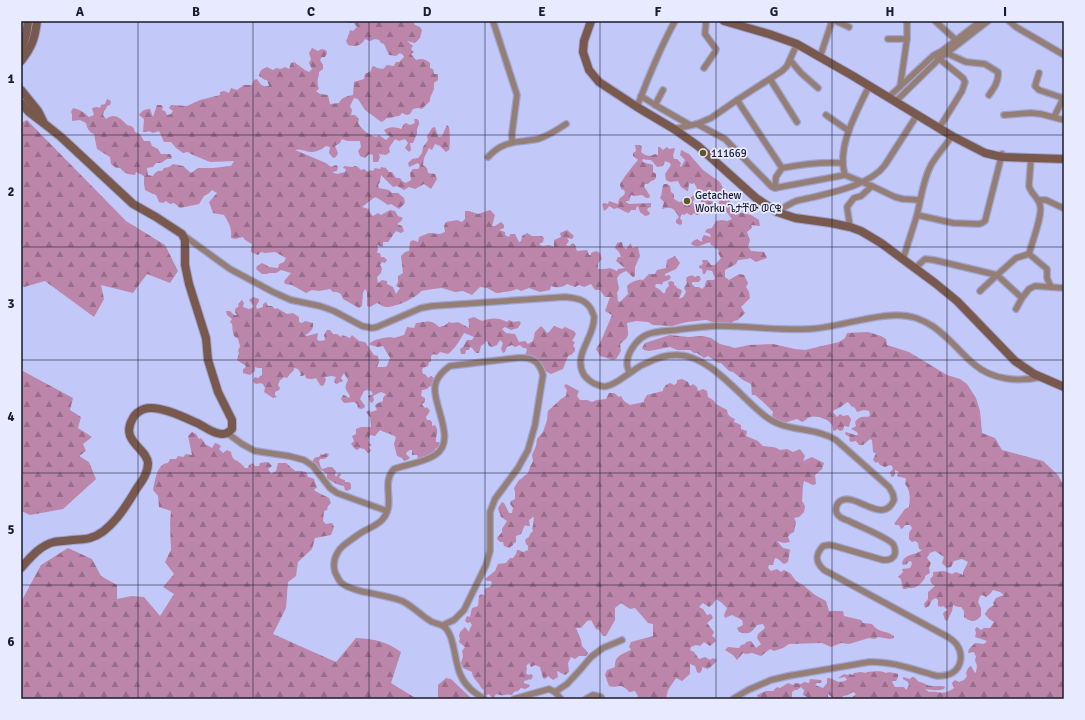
<svg xmlns="http://www.w3.org/2000/svg" width="1085" height="720" font-family="Signika,'Noto Sans Ethiopic',sans-serif">
  <style>
    .forest { fill: url(#forest-firs) }
    .lines { fill: none; stroke-linecap: round; stroke-linejoin: round }
    .street-casing { stroke: #a0a5cf; stroke-width: 8 }
    .secondary-casing { stroke: #a0a5cf; stroke-width: 10 }
    .street { stroke: #957e76; stroke-width: 5.5 }
    .secondary { stroke: #79594e; stroke-width: 8 }
    .grid { fill: none; stroke: #1a1b2d; stroke-width: 1; stroke-opacity: 0.55 }
    .poi-dot { fill: #605623; stroke: #e8ebff; stroke-width: 1.5 }
    .labels { text-anchor: middle; dominant-baseline: central; stroke-width: 3.5; stroke-linejoin: round; paint-order: stroke }
    .poi-label { font-size: 11px; fill: #1a1b2d; stroke: #e8ebff; text-anchor: start }
    .neatline { fill: none; stroke: #1a1b2d; stroke-width: 1.5 }
    .grid-label { font-size: 13px; text-anchor: middle; font-weight: bold; fill: #1a1b2d }
  </style>
  <defs>
    <pattern id="forest-firs" width="22" height="20" patternUnits="userSpaceOnUse"><rect width="22" height="20" fill="#bc86aa"/><path d="M5 1l3.5 6h-7zM16 11l3.5 6h-7z" fill="#986d8b"/></pattern>
  </defs>
  <rect width="100%" height="100%" fill="#c2c8f8"/>
  <!-- forest -->
  <g class="forest">
    <path d="M 346,21 L 413,21 L 415,25 L 420,27 L 422,30 L 420,38 L 415,43 L 407,41 L 413,46 L 411,49 L 414,52 L 411,54 L 416,60 C 422,58 425,59 430,63 L 430,68 L 433,69 L 434,74 L 438,74 L 438,80 L 434,83 L 434,89 L 430,98 L 430,101 L 422,109 L 418,108 L 413,109 L 410,114 L 407,115 L 402,113 L 399,116 C 394,116 392,119 387,118 L 382,122 L 380,121 L 365,110 L 358,99 L 354,98 L 350,106 L 352,110 L 351,115 L 355,115 L 359,119 L 358,123 C 362,130 369,135 376,137 L 379,135 L 386,140 L 390,136 L 387,135 L 384,130 C 390,126 396,127 401,129 L 404,124 L 406,123 L 410,125 L 415,123 L 414,119 L 417,119 L 419,121 L 419,124 L 417,129 L 417,134 L 413,143 L 410,143 L 411,150 L 409,152 L 405,148 L 408,143 L 405,139 L 399,141 L 395,139 L 389,148 L 390,152 L 386,155 L 379,154 L 380,157 L 378,162 L 373,162 L 373,155 L 369,154 L 365,158 L 360,156 L 358,151 L 361,147 L 360,141 L 347,141 L 342,139 L 340,143 L 335,146 L 338,153 L 336,157 L 333,158 L 329,153 L 330,147 L 326,146 L 322,149 C 319,150 315,152 312,152 C 306,152 301,148 295,150 L 326,163 L 331,167 L 336,165 L 338,167 L 337,171 L 332,172 L 337,174 L 345,172 L 346,169 L 343,168 L 344,166 L 352,167 L 355,166 L 358,167 L 361,170 L 364,169 L 368,172 L 370,170 L 373,171 L 375,168 L 380,169 L 381,167 L 386,168 L 389,172 L 392,172 L 396,178 L 400,178 L 402,181 L 406,183 L 411,180 L 410,173 L 413,169 L 418,169 L 420,166 L 418,163 L 409,167 L 408,163 L 412,159 L 418,158 L 422,153 L 423,147 L 428,140 L 427,136 L 432,128 L 435,127 L 437,133 L 439,137 L 442,136 L 447,125 L 449,127 C 450,132 450,146 449,150 L 446,152 L 440,146 L 435,144 L 432,150 L 429,148 L 424,158 L 423,165 L 427,168 L 428,173 L 435,174 L 437,179 L 431,189 L 424,184 L 415,189 L 409,187 L 404,190 L 397,186 L 393,187 L 381,175 L 380,182 L 378,185 L 379,188 L 389,190 L 392,193 L 398,193 L 404,198 L 405,203 L 399,209 L 391,204 L 388,205 L 379,199 L 375,197 L 362,207 L 369,209 L 371,214 L 373,216 L 378,213 L 381,215 L 390,210 L 395,211 L 398,216 L 403,218 L 401,221 L 397,224 L 402,226 L 404,231 L 401,233 L 396,231 L 388,242 L 383,242 L 383,247 L 377,245 L 378,249 L 377,253 L 380,253 L 381,257 L 384,257 L 387,260 L 385,263 L 382,262 L 380,265 L 382,268 L 381,273 L 377,277 L 378,283 L 382,280 L 387,281 L 387,284 L 393,287 L 396,294 L 400,288 L 396,286 L 398,282 L 398,276 L 400,275 L 403,273 L 402,264 L 401,256 L 405,252 L 409,251 L 410,242 L 413,240 L 418,242 L 419,237 L 429,233 L 440,234 L 445,232 L 444,226 L 446,222 L 457,220 L 462,222 L 465,219 L 465,211 L 469,211 L 478,214 L 490,210 L 495,215 L 492,226 L 495,226 L 501,222 L 504,225 L 504,228 L 499,230 L 505,232 L 505,235 L 509,237 L 510,234 L 515,234 L 519,242 L 521,241 L 522,236 L 527,233 L 532,236 L 542,236 L 544,238 L 543,242 L 539,244 L 542,246 L 549,245 L 554,247 L 554,240 L 561,237 L 560,233 L 567,230 L 574,236 L 572,239 L 567,238 L 569,241 L 566,245 L 569,246 L 573,243 L 575,245 L 577,251 L 587,250 L 589,255 L 591,255 L 591,253 L 596,251 L 600,253 L 602,259 L 598,263 L 598,269 L 605,269 L 610,268 L 617,271 L 618,269 L 625,268 L 616,261 L 618,257 L 621,257 L 619,252 L 615,248 L 617,243 L 622,242 L 623,247 L 626,249 L 631,243 L 632,248 L 638,247 L 640,256 L 635,267 L 635,276 L 633,277 L 626,271 L 620,274 L 617,278 L 619,289 L 617,293 L 618,301 L 620,302 L 628,294 L 627,286 C 630,282 639,279 643,280 L 649,274 L 655,274 L 657,270 L 666,268 L 667,260 L 675,256 L 680,263 L 676,269 L 665,274 L 665,276 L 669,275 L 671,277 L 669,280 L 663,282 L 662,285 L 659,284 L 656,284 L 655,287 L 659,289 L 663,293 L 665,293 L 666,289 L 669,286 L 668,282 L 671,281 L 674,282 L 674,285 L 676,286 L 677,288 L 680,289 L 682,291 L 679,299 L 683,297 L 686,292 L 684,288 L 687,283 L 686,278 C 689,276 691,274 695,277 L 699,276 L 701,279 L 699,282 L 692,282 L 692,284 L 695,287 L 699,287 L 702,289 L 705,286 L 705,284 L 707,280 L 714,280 L 715,278 L 712,271 L 707,270 L 705,274 L 703,274 L 702,269 L 699,268 L 699,266 L 703,264 L 702,260 L 707,260 L 711,265 L 715,265 L 721,258 L 718,253 L 719,251 L 717,248 L 715,249 L 714,246 L 711,245 L 710,242 C 703,244 698,249 691,244 L 693,241 L 697,239 L 702,242 L 702,238 L 704,235 L 711,237 L 710,234 L 705,232 L 707,229 L 712,228 L 713,226 L 716,221 L 722,220 L 727,221 L 732,219 L 722,206 L 719,204 L 719,200 L 717,196 L 714,197 L 711,196 L 713,203 L 710,210 L 701,203 L 701,201 L 695,199 L 693,201 L 693,203 L 696,203 L 698,205 L 697,208 L 700,208 L 701,212 L 699,214 L 697,215 L 694,213 L 692,215 L 690,215 L 687,213 L 684,215 L 682,214 L 680,218 L 682,221 L 682,224 L 680,225 L 676,223 L 676,220 L 679,217 C 674,209 672,206 662,209 L 664,202 L 660,198 C 663,193 661,188 664,184 L 667,184 L 670,186 L 671,192 L 674,194 L 674,199 L 679,202 L 683,201 L 686,202 C 690,200 690,196 695,195 L 697,188 L 694,183 L 692,184 L 689,183 L 688,191 L 687,191 L 681,187 L 678,181 L 670,182 L 666,180 L 665,174 L 671,165 L 670,163 L 665,161 L 663,166 L 657,167 C 649,157 654,162 643,159 L 642,161 C 645,164 649,163 653,165 L 653,172 L 656,174 L 656,178 L 654,180 L 651,181 L 648,184 L 645,184 L 644,186 L 650,196 L 649,198 L 646,198 L 642,195 L 635,196 L 631,195 L 629,201 L 626,201 L 626,202 L 629,204 L 651,203 L 651,207 L 648,208 L 647,210 L 650,213 L 649,215 L 645,216 L 640,212 L 638,206 L 636,208 L 636,210 L 631,210 L 629,213 C 624,212 622,209 617,208 L 614,209 L 609,206 L 607,209 L 604,211 L 602,204 L 605,203 L 608,204 L 609,201 L 618,204 L 619,199 L 624,195 L 625,192 L 624,190 L 621,189 C 621,187 620,186 620,185 C 620,182 635,163 638,160 L 633,156 L 633,153 L 636,151 L 635,145 L 640,145 L 642,147 L 641,152 C 645,156 650,157 655,154 L 658,155 L 658,147 L 660,147 L 663,150 L 667,147 L 669,149 L 675,148 L 673,156 L 674,159 L 677,159 L 681,163 L 680,166 L 681,167 L 685,160 L 680,155 L 681,150 L 689,154 L 703,170 L 720,182 L 735,211 L 751,215 L 759,220 L 760,226 L 751,225 L 752,228 L 747,232 L 750,240 L 748,247 L 751,251 L 764,252 L 767,258 L 756,262 L 750,258 L 747,259 L 738,260 L 736,264 L 725,270 L 725,277 L 729,280 L 739,274 L 744,275 L 748,283 L 746,287 L 749,292 L 750,298 L 741,307 L 745,313 L 738,320 L 734,321 L 730,324 L 716,323 L 706,320 L 687,322 L 672,326 L 653,325 L 648,322 L 636,321 L 627,323 C 628,336 631,335 620,344 L 621,351 L 616,359 L 613,360 L 600,356 L 596,349 L 601,341 L 612,315 L 605,311 L 610,297 L 605,297 L 600,290 L 595,290 L 591,284 L 584,287 L 579,285 L 575,287 L 567,284 C 562,288 557,288 551,286 L 550,290 L 540,292 L 529,288 L 521,291 L 517,289 L 511,291 L 496,293 L 487,288 L 480,287 L 472,295 L 463,291 L 455,292 L 442,288 L 433,289 L 421,291 C 418,297 394,308 386,307 C 383,307 380,304 377,303 L 370,307 L 367,306 L 367,292 L 365,289 L 363,293 L 362,306 L 359,308 L 343,299 L 341,294 L 337,292 L 333,292 L 330,289 L 319,291 L 312,290 L 306,293 L 292,285 L 285,284 L 284,281 L 291,273 L 281,270 L 276,273 L 269,273 L 267,274 L 262,274 L 256,269 L 257,266 L 262,263 L 266,265 L 269,267 L 278,268 L 279,264 L 284,262 L 286,258 L 275,252 L 265,253 L 261,252 L 258,255 L 251,252 L 251,248 L 252,244 L 245,240 L 243,237 L 235,239 L 231,238 C 232,228 229,223 224,215 L 213,213 L 209,202 L 217,193 L 212,190 L 208,194 L 204,196 L 199,204 L 180,208 L 174,203 L 170,204 L 166,201 L 163,203 L 159,202 L 156,195 L 153,194 L 145,190 L 144,184 L 144,176 L 136,172 L 135,175 L 128,174 L 124,172 L 120,168 L 116,168 L 111,164 L 110,157 L 97,149 L 94,134 C 89,132 87,128 86,123 L 80,120 L 72,121 L 72,114 L 71,112 L 73,108 C 79,109 84,112 89,117 L 94,115 L 92,108 L 97,107 L 100,108 L 101,105 L 105,104 L 107,99 L 111,101 L 110,105 L 107,106 L 106,109 L 104,111 L 103,115 L 106,119 C 115,112 121,119 127,125 C 132,126 134,127 135,132 L 140,134 L 144,141 L 150,141 L 152,146 L 158,149 L 161,154 L 170,154 L 172,157 L 171,159 L 167,159 L 161,163 L 156,163 L 153,167 L 147,168 L 148,175 L 153,176 C 155,172 158,170 162,171 L 164,168 L 169,167 L 173,164 L 183,166 L 191,173 L 198,168 L 213,168 L 231,166 L 234,161 L 210,162 L 191,154 L 188,152 L 183,153 L 176,148 L 171,142 L 164,142 L 159,131 L 153,133 L 149,131 L 146,132 L 143,132 L 144,119 L 139,115 C 142,111 144,109 150,109 L 153,117 L 157,105 L 161,105 L 163,107 L 162,110 L 165,111 L 167,115 L 171,114 L 173,111 L 169,108 L 171,105 L 187,106 L 200,100 L 220,95 L 220,92 L 224,91 L 229,93 L 231,88 L 237,90 L 244,85 L 252,85 L 254,80 L 257,79 C 261,85 262,87 269,86 L 267,80 L 265,80 L 259,76 C 260,70 262,69 267,67 L 273,70 L 276,68 L 281,69 L 285,67 L 289,69 L 291,63 L 294,62 L 305,70 L 309,72 L 312,69 L 309,63 L 311,59 L 309,53 L 312,48 L 318,51 C 321,49 322,49 326,50 L 327,53 L 325,57 L 322,57 L 320,60 L 323,65 L 323,69 L 319,72 L 319,75 C 317,80 317,84 319,89 L 316,91 L 320,94 L 328,95 L 330,104 L 339,103 C 342,97 347,96 353,95 L 354,82 L 364,79 L 365,74 L 371,71 L 372,67 L 374,66 L 377,68 L 383,69 L 387,65 L 394,66 L 396,62 L 399,62 L 404,57 L 403,55 L 400,53 L 396,56 L 389,55 L 384,44 L 381,43 L 379,40 L 375,39 L 370,41 L 365,39 C 361,46 356,47 348,45 L 346,41 L 348,37 L 350,30 L 353,31 L 357,27 L 354,23 L 348,23 Z"/>
    <path d="M 27,120 L 126,221 L 165,245 L 178,271 L 170,283 L 147,274 L 133,293 L 101,285 L 104,299 L 94,317 L 45,281 L 24,287 L 21,286 L 21,123 Z"/>
    <path d="M 253,297 L 259,299 L 259,301 L 256,306 L 257,309 L 263,307 L 263,304 L 266,302 L 268,306 L 272,306 L 275,309 L 277,308 L 287,314 L 293,313 L 299,317 L 299,322 L 302,323 L 305,321 L 313,323 C 314,329 310,333 305,335 L 307,336 L 318,333 L 317,340 L 320,341 L 325,340 L 324,335 L 327,330 L 330,330 L 333,334 L 337,334 L 341,337 L 342,335 L 350,338 L 352,335 L 359,341 L 365,342 L 374,355 L 378,356 L 379,362 L 377,367 L 385,367 L 387,366 L 390,358 L 383,346 L 378,347 L 370,345 L 370,343 C 375,339 383,338 390,337 L 394,338 L 404,335 L 407,327 L 414,328 L 416,323 C 426,322 431,319 439,327 L 444,326 L 449,322 L 452,323 L 458,322 L 469,328 L 469,323 L 468,319 L 474,317 L 482,321 C 490,318 498,317 507,322 L 509,320 L 514,322 L 519,321 L 521,323 L 518,328 L 511,330 L 505,327 L 502,329 L 506,333 L 515,334 L 519,342 L 525,341 L 528,344 L 533,341 L 535,332 L 541,326 L 544,329 L 547,333 L 549,332 L 554,326 L 562,329 L 565,327 L 574,331 L 576,334 L 572,341 L 575,342 L 573,346 L 575,348 L 575,351 L 571,355 L 568,356 L 563,369 L 551,374 C 543,371 543,366 537,361 C 533,358 529,358 525,355 L 527,350 L 526,348 L 523,348 L 520,345 L 515,347 L 512,345 L 507,347 L 505,352 L 503,353 L 501,349 L 503,343 L 500,340 L 497,345 L 492,347 L 489,346 L 487,341 L 485,342 L 484,344 L 481,346 L 479,353 L 476,353 L 472,348 L 470,347 L 469,350 L 466,350 L 465,354 L 461,354 L 460,349 L 463,347 L 467,340 L 472,340 L 474,337 L 464,333 C 460,340 455,349 448,354 L 440,352 L 437,355 L 433,354 L 431,356 L 431,362 L 429,362 L 428,366 L 423,368 L 422,370 L 423,374 L 425,374 L 428,378 L 431,376 L 434,378 L 432,387 L 430,386 L 427,389 L 422,390 L 421,396 L 425,398 L 425,402 L 422,404 L 423,406 L 425,408 L 427,407 L 430,411 L 426,417 L 427,420 L 430,420 L 432,422 L 432,426 L 435,425 C 440,433 435,435 436,442 L 439,442 L 441,446 L 435,449 L 435,451 L 430,454 L 427,455 C 424,458 422,459 418,459 L 417,455 L 412,455 L 412,450 L 410,450 L 407,452 L 406,454 L 410,458 L 407,460 L 404,461 L 402,458 L 397,456 L 394,444 L 396,437 C 390,433 385,433 380,430 L 375,436 L 370,435 L 368,440 L 369,443 L 372,445 L 368,447 L 371,450 L 370,452 L 368,453 L 364,449 L 360,448 L 357,450 L 355,449 L 351,444 L 354,441 L 352,436 L 356,434 L 356,429 L 361,427 L 371,427 L 370,417 L 366,412 L 369,410 L 371,412 L 377,410 L 375,406 L 376,404 L 383,401 L 383,398 L 386,394 L 381,392 L 373,396 L 374,400 L 372,403 L 370,402 L 368,396 L 373,394 L 371,391 L 367,390 L 364,391 L 360,399 L 365,406 L 364,408 L 361,409 L 358,408 L 357,404 L 354,402 L 345,403 L 343,402 L 341,399 L 343,395 L 344,395 L 349,398 L 350,396 C 345,388 344,388 348,380 L 344,373 L 341,378 L 343,381 L 342,382 L 340,382 L 337,384 L 335,383 L 334,381 L 336,377 L 332,376 L 324,377 L 326,379 L 324,385 L 322,386 L 320,385 L 316,378 C 312,379 311,380 306,378 L 305,375 L 302,376 L 300,376 L 301,374 L 298,369 L 294,368 L 294,370 L 290,374 L 287,378 L 284,377 L 282,379 L 280,380 L 278,385 L 280,388 L 279,390 L 275,392 L 275,395 L 277,397 L 273,398 L 264,392 L 265,388 L 263,384 L 260,383 L 257,384 L 254,383 L 253,380 L 255,377 L 258,378 L 262,375 L 262,368 L 258,368 L 255,367 L 255,371 L 250,375 L 243,373 L 243,369 L 245,368 L 246,366 L 237,360 L 239,353 L 238,351 L 240,346 L 238,339 L 234,336 L 233,333 L 232,324 L 230,322 L 232,319 L 227,315 L 226,311 L 230,311 L 234,315 L 237,315 L 235,312 L 235,309 L 239,306 L 238,304 L 242,300 L 244,303 L 243,307 L 249,309 L 253,308 L 254,306 L 249,300 Z"/>
    <path d="M 868,332 L 881,336 L 886,339 L 887,345 L 909,352 L 947,375 L 960,379 L 967,384 L 976,398 L 980,411 L 982,433 L 995,438 L 1002,450 L 1043,461 L 1058,475 L 1064,486 L 1064,699 L 849,699 L 854,696 L 856,694 L 853,692 L 848,695 L 843,696 L 842,699 L 834,699 L 828,694 L 828,699 L 820,699 L 818,698 L 817,699 L 807,699 L 807,697 L 803,695 L 804,690 L 801,687 L 797,690 L 795,690 L 792,692 L 792,698 L 790,699 L 751,699 L 751,698 L 758,698 L 757,695 L 766,691 L 773,691 L 777,687 L 780,688 L 788,683 L 793,685 L 795,683 L 801,684 L 804,682 L 809,683 L 810,679 L 821,680 L 822,681 L 821,683 L 817,683 L 815,685 L 823,688 L 827,683 L 827,678 C 836,678 835,685 847,680 L 845,677 L 840,678 L 838,678 L 844,674 L 847,675 L 850,674 L 853,675 L 854,673 L 861,672 L 866,673 L 867,672 C 875,672 878,670 886,673 C 889,671 894,673 898,674 L 898,677 L 896,681 L 893,681 L 892,682 L 895,687 L 904,687 L 906,690 L 909,685 L 908,682 L 903,679 L 903,677 L 910,679 L 912,677 L 914,677 L 919,682 C 924,682 927,686 932,686 C 937,687 941,685 945,687 L 944,689 C 937,691 932,690 925,689 L 929,692 C 940,691 943,696 954,688 L 952,683 L 955,680 L 959,682 L 964,680 L 967,676 L 966,673 L 968,668 L 971,666 L 975,673 L 976,672 L 977,666 L 975,660 L 976,657 L 974,652 L 968,653 L 969,649 L 975,643 L 984,644 L 987,641 L 975,637 L 976,633 L 975,629 L 977,627 L 981,630 L 984,628 L 990,628 L 994,622 L 989,619 L 985,614 L 988,609 L 994,605 L 993,603 L 996,598 L 1004,595 L 1000,592 L 993,590 L 990,594 L 986,597 L 982,595 L 980,596 L 978,602 L 981,608 L 981,616 C 975,623 971,622 964,617 L 964,611 L 961,607 L 958,607 L 953,605 L 952,611 L 947,621 L 945,620 L 943,614 L 944,612 L 948,610 L 943,606 L 941,607 L 938,606 L 938,600 L 936,598 L 932,600 L 929,606 L 925,608 L 924,604 L 928,599 L 928,592 L 935,586 L 931,583 L 930,579 L 933,576 L 933,572 L 944,571 L 952,574 L 956,572 L 963,575 L 963,572 L 968,562 L 962,559 L 954,561 L 951,567 L 947,568 L 942,563 L 944,557 L 935,551 L 930,553 L 927,558 L 931,563 L 929,568 L 930,573 L 925,576 L 925,578 C 920,585 916,589 908,588 L 906,589 L 903,589 L 902,585 L 901,579 L 898,577 L 903,572 L 902,569 L 910,568 L 912,564 L 911,561 L 908,562 L 907,564 L 903,565 L 902,563 C 905,553 915,556 922,550 L 919,549 L 918,543 L 915,541 L 912,542 L 909,539 L 909,533 L 912,528 L 910,525 L 905,525 L 903,528 L 901,529 L 899,525 L 896,525 L 894,524 L 905,509 L 909,507 C 910,498 911,492 905,484 L 906,479 L 905,478 L 900,477 L 897,476 L 899,472 L 895,470 L 895,474 L 893,477 L 891,476 L 890,472 L 893,469 L 892,466 L 890,465 L 885,467 L 880,465 L 878,462 L 876,463 L 873,460 L 876,453 L 873,452 L 872,440 L 870,439 L 863,445 L 859,445 L 856,441 L 851,442 L 849,440 L 850,437 L 846,435 L 845,433 L 846,432 L 855,435 L 858,435 L 857,432 L 851,429 L 856,426 L 855,422 C 858,417 862,416 868,417 L 870,415 L 869,411 L 864,410 L 857,412 L 855,408 L 851,406 L 848,402 C 842,405 841,408 834,410 L 833,412 L 837,417 L 840,414 L 843,416 L 848,415 L 851,419 L 849,427 L 844,426 L 843,430 L 840,431 L 837,429 L 835,431 L 833,430 C 833,428 833,425 831,424 C 829,419 815,415 810,417 C 807,418 805,421 802,422 L 797,419 L 787,422 L 786,424 L 774,419 L 772,416 L 773,412 C 768,406 761,400 755,395 L 752,395 C 751,390 752,388 751,384 L 743,380 L 733,372 L 729,371 L 721,363 L 718,363 L 708,356 L 704,358 L 697,353 L 694,353 L 690,350 L 677,350 L 670,347 L 649,351 L 644,350 L 642,348 L 645,343 L 670,335 L 688,337 L 703,336 L 711,338 L 720,344 L 735,348 L 749,345 L 773,344 L 795,349 L 805,350 L 839,342 L 845,338 L 847,333 Z"/>
    <path d="M 21,370 L 73,398 L 70,410 L 81,417 L 78,428 L 92,437 L 83,444 L 86,451 L 79,456 L 89,462 L 96,479 L 63,509 L 30,515 L 21,511 Z"/>
    <path d="M 682,379 L 688,382 L 690,386 L 693,384 L 697,387 L 698,391 L 703,389 L 707,391 L 708,397 L 713,400 L 716,404 L 727,410 C 728,416 730,417 735,419 L 734,422 L 741,425 L 741,429 L 747,431 L 746,436 L 758,441 L 763,446 C 770,447 774,446 780,450 L 787,449 L 793,452 L 800,449 L 805,456 L 803,461 L 812,457 L 824,463 L 822,469 L 815,475 L 816,484 L 813,485 L 804,481 C 802,488 803,494 802,501 L 805,506 L 804,512 L 799,517 L 794,518 L 796,522 L 794,532 L 790,534 L 788,537 L 790,542 L 784,543 L 777,541 L 783,548 L 788,549 L 790,550 L 788,562 L 784,564 L 778,559 L 775,558 L 773,565 L 769,565 L 768,568 L 771,571 L 777,569 L 781,572 L 784,570 L 790,573 L 796,581 L 803,585 L 815,595 L 826,601 L 829,611 L 843,611 L 844,616 L 861,620 L 863,623 L 872,624 C 878,633 886,630 894,636 L 894,638 L 890,639 L 878,637 L 875,639 L 869,638 L 849,644 L 841,643 L 831,647 L 822,643 L 789,644 L 783,648 L 774,651 L 770,649 L 761,656 L 752,653 L 746,654 L 743,653 L 737,660 L 733,655 L 725,650 L 728,647 L 739,648 L 741,645 L 745,644 L 746,642 L 751,641 L 756,648 L 761,644 L 757,638 L 758,634 L 765,628 L 763,624 L 757,625 C 751,633 749,635 739,632 L 737,628 L 743,625 L 742,620 L 732,615 L 725,618 L 724,615 L 727,608 L 722,603 L 716,599 L 713,604 L 709,607 L 703,603 L 699,607 L 703,609 L 707,615 L 711,614 L 713,618 L 707,623 L 714,632 L 712,636 L 715,638 L 716,641 L 710,646 L 704,642 L 700,646 L 696,645 L 691,647 L 690,650 L 694,652 L 699,659 L 705,657 L 710,660 L 713,658 L 717,660 L 715,663 L 708,669 L 702,667 L 702,670 L 700,673 L 697,672 L 695,666 L 690,664 L 690,674 L 682,681 L 676,678 L 668,690 L 666,699 L 636,699 L 638,696 L 635,691 L 629,692 C 620,681 618,689 609,686 L 605,675 L 607,670 L 615,667 C 614,656 622,654 631,650 L 629,647 L 631,642 L 653,636 L 653,624 L 648,623 L 635,608 L 630,609 L 621,603 L 615,608 L 615,620 L 606,636 L 603,636 L 599,630 L 596,629 L 591,620 L 587,621 L 581,628 L 576,628 L 581,640 L 582,646 L 585,649 L 588,653 L 586,656 L 579,656 L 575,659 L 571,657 L 568,663 L 569,672 L 565,675 L 557,671 L 558,677 L 553,680 L 548,676 L 545,679 L 543,678 L 540,667 L 535,665 L 531,667 L 529,663 L 526,666 L 527,668 L 526,673 L 528,675 L 531,674 L 533,676 L 531,680 L 529,679 L 528,680 L 524,681 L 524,683 L 530,685 L 529,687 L 525,689 L 521,688 L 518,691 L 514,692 L 512,695 C 505,693 503,697 496,694 L 493,699 L 489,694 L 485,696 L 483,695 L 484,690 C 480,688 481,686 478,683 C 475,678 473,679 472,672 L 463,668 L 461,663 L 463,656 L 462,651 L 465,647 L 459,642 L 460,638 L 459,636 L 460,632 L 465,627 L 469,632 L 470,628 L 472,625 L 470,622 L 468,623 L 465,621 L 467,616 L 470,617 L 472,608 L 478,606 L 479,596 L 481,594 L 485,595 L 484,591 L 486,588 L 490,587 L 492,585 L 491,581 L 487,581 L 485,579 L 495,571 L 498,564 L 506,563 L 510,558 L 513,558 L 516,554 L 517,550 L 519,550 L 523,552 L 528,550 L 528,546 L 526,544 L 525,540 L 527,538 L 529,537 L 530,534 L 533,531 L 532,528 C 534,525 533,521 534,518 L 533,517 L 529,520 L 530,526 L 527,526 L 525,525 L 521,534 L 516,536 L 516,542 L 513,544 L 513,545 L 509,548 L 504,546 L 503,542 L 500,542 L 498,540 L 497,538 L 502,532 L 502,529 L 507,521 L 501,517 L 500,513 L 499,512 L 498,508 L 502,502 L 504,503 L 509,513 L 512,513 L 513,508 L 510,504 L 511,501 L 515,499 L 515,492 L 514,488 L 519,480 L 521,479 L 528,473 L 530,467 L 533,461 L 532,455 L 536,446 L 537,439 L 543,432 L 547,420 L 548,411 L 561,399 L 566,396 L 567,390 L 564,386 L 566,384 L 579,391 L 577,396 L 580,400 L 587,400 L 592,402 L 597,400 L 606,399 L 609,393 L 614,393 L 619,397 L 621,396 L 624,401 L 630,405 L 644,402 L 644,400 L 647,395 L 663,391 L 663,389 L 666,385 L 670,383 L 674,385 L 677,383 L 677,380 Z"/>
    <path d="M 192,432 L 196,434 L 199,439 L 201,438 L 204,442 L 205,444 L 212,448 L 215,443 L 218,444 L 221,446 L 219,449 L 223,453 L 227,450 L 231,452 C 233,462 235,458 240,463 C 242,464 243,466 245,468 L 248,468 L 249,465 L 253,463 L 255,466 L 259,466 L 260,463 L 268,462 L 272,466 L 268,469 L 271,474 L 276,471 L 278,463 L 286,463 L 295,471 L 301,471 L 306,472 L 308,477 L 312,478 L 314,479 L 317,488 L 314,489 L 315,491 L 329,498 L 331,503 L 328,506 L 327,510 L 324,511 L 323,521 L 326,524 L 332,523 L 334,527 L 331,535 L 315,538 L 312,549 L 298,562 L 296,576 L 288,582 L 286,608 L 273,634 L 336,662 L 356,638 C 375,639 385,641 401,652 L 391,683 L 417,699 L 21,699 L 21,602 L 41,565 L 68,548 L 92,559 L 101,576 L 117,585 L 117,599 L 132,596 L 144,597 L 160,616 L 174,594 L 163,587 L 174,574 L 165,562 L 171,550 L 170,524 L 171,511 L 159,507 L 158,496 L 153,490 C 155,481 157,463 168,463 L 170,459 L 176,459 L 178,456 L 183,457 L 186,454 L 192,455 L 188,436 Z"/>
    <path d="M 326,453 L 329,454 C 327,459 324,459 320,459 L 319,461 L 321,468 L 323,469 L 328,467 L 332,467 L 336,471 L 335,475 L 336,477 L 338,474 L 340,473 L 341,475 L 339,477 L 341,479 L 345,480 L 345,482 L 349,482 L 351,484 L 351,489 L 347,491 L 345,490 L 344,486 C 340,486 330,481 327,478 L 327,474 C 322,469 316,468 312,463 C 314,458 314,457 319,457 L 321,454 L 323,455 Z"/>
    <path d="M 446,678 L 451,679 L 472,699 L 438,699 L 438,685 Z"/>
  </g>
  <g class="lines">
    <defs>
      <g id="street">
        <path d="M 493,21 L 517,95 L 512,133 L 512,142"/>
        <path d="M 836,21 L 849,27"/>
        <path d="M 935,21 L 956,40"/>
        <path d="M 1009,21 L 1016,27 L 1064,55"/>
        <path d="M 888,39 L 907,39"/>
        <path d="M 944,52 L 966,62 L 985,64 L 998,72 C 999,81 994,88 989,95"/>
        <path d="M 821,54 L 832,21"/>
        <path d="M 937,57 L 963,78 L 965,82 L 962,91 L 941,125"/>
        <path d="M 790,60 L 801,73 L 818,88"/>
        <path d="M 704,68 L 715,52 L 716,49 L 705,34 L 706,21"/>
        <path d="M 1039,73 L 1035,86 L 1039,90 L 1063,98"/>
        <path d="M 770,79 L 797,122"/>
        <path d="M 900,87 L 907,39 L 907,21"/>
        <path d="M 641,96 L 655,105 L 690,125"/>
        <path d="M 887,97 L 891,95 L 934,55 L 942,51 L 981,21"/>
        <path d="M 737,100 L 782,168"/>
        <path d="M 895,102 L 939,59 L 988,21"/>
        <path d="M 655,105 L 663,90"/>
        <path d="M 637,107 C 648,78 660,48 675,21"/>
        <path d="M 826,115 L 849,131"/>
        <path d="M 1004,115 L 1031,113 L 1041,114 L 1064,120"/>
        <path d="M 1054,117 L 1064,97"/>
        <path d="M 697,124 L 725,139 L 772,187 L 775,188 L 845,175"/>
        <path d="M 674,129 L 697,124 L 711,118 L 737,100 L 782,71 L 787,66 L 797,44"/>
        <path d="M 488,157 C 499,145 510,142 525,141 C 529,140 534,140 538,139 C 548,136 557,130 566,124"/>
        <path d="M 872,186 L 895,197 L 903,199 L 920,200"/>
        <path d="M 775,188 L 776,177 L 782,168 C 803,164 822,162 843,163"/>
        <path d="M 1039,200 L 1046,200 L 1063,208"/>
        <path d="M 777,212 C 783,208 789,204 796,201 C 803,199 811,198 818,196 C 839,191 872,183 885,165 L 917,115"/>
        <path d="M 917,215 C 921,198 923,180 931,165 C 937,155 945,146 952,136"/>
        <path d="M 850,227 L 847,207 L 850,203 L 854,198 L 861,196 L 872,186 L 845,175 C 836,147 857,112 869,86"/>
        <path d="M 183,235 L 230,269 L 273,292 L 291,300 L 320,306 L 334,311 L 362,326 L 372,328 L 377,327 L 421,308 L 432,306 L 565,297 C 576,298 585,299 591,309 C 592,312 594,315 594,317 C 595,337 572,355 584,375 C 587,379 593,384 598,385 C 600,386 605,387 607,386 C 615,385 626,375 633,371 C 638,367 643,364 649,362 C 657,358 666,355 675,355 C 709,353 740,397 765,416 C 786,433 814,426 836,440 L 889,487 L 893,494 L 894,500 C 882,527 854,489 839,502 C 837,504 836,506 836,510 C 836,511 837,514 838,515 C 840,518 846,520 849,521 C 858,526 887,537 893,544 C 895,547 896,553 894,556 C 891,560 888,560 883,560 L 835,546 L 829,545 L 823,546 C 815,555 815,562 824,570 L 948,637 C 951,639 955,642 957,645 C 963,654 962,667 952,673 C 947,676 942,676 937,676 C 915,670 892,661 869,662 L 788,676 L 771,680 L 748,690 L 733,699"/>
        <path d="M 1029,254 C 1032,242 1043,215 1040,205 C 1038,197 1031,194 1029,186 L 1031,157"/>
        <path d="M 1029,254 L 1047,269 L 1047,278 L 1051,287"/>
        <path d="M 903,259 L 917,215 L 953,223 L 979,224 L 982,223 L 985,221 L 1002,154"/>
        <path d="M 915,268 L 925,259 L 934,260 L 997,275 L 1016,258 L 1029,254"/>
        <path d="M 980,291 L 997,275 L 1022,298 L 1029,289 L 1035,286 L 1064,288"/>
        <path d="M 1016,309 L 1022,298"/>
        <path d="M 629,373 C 629,370 627,367 627,364 C 627,353 636,340 646,335 C 655,331 666,331 676,330 C 689,328 702,327 715,326 C 746,325 777,331 809,329 C 841,328 886,308 916,318 C 930,323 936,328 947,338 C 956,346 965,357 975,365 C 993,380 1018,382 1041,377"/>
        <path d="M 227,433 L 242,444 L 255,451 L 289,456 L 304,460 L 313,466 L 330,488 L 337,493 L 387,511"/>
        <path d="M 443,625 L 454,620 L 464,610 L 486,565 L 490,551 L 490,512 L 495,499 L 518,468 L 528,450 L 535,425 L 543,375 C 539,360 531,357 517,358 L 450,366 C 444,370 439,375 436,382 C 429,401 459,440 435,455 C 423,463 407,464 394,469 C 380,484 397,504 382,520 C 377,525 370,528 364,531 C 357,535 351,540 344,545 C 342,547 339,549 338,552 C 334,558 333,565 335,572 C 337,576 339,582 343,584 C 348,588 355,589 360,591 C 374,594 389,596 402,601 C 413,606 421,616 432,622 C 435,623 440,624 443,626 C 455,633 454,663 461,676 C 466,687 475,693 484,699"/>
        <path d="M 555,692 L 567,684 L 580,670 L 591,657 L 603,648 L 622,640"/>
        <path d="M 514,699 L 549,689 L 555,692 L 561,699"/>
        <path d="M 586,699 L 593,695 L 601,697 L 602,699"/>
      </g>
      <g id="secondary">
        <path d="M 591,21 L 584,41 L 583,52 L 589,70 L 599,82 L 637,107 L 674,129 L 698,146 L 756,198 L 777,212 L 795,218 L 831,223 L 850,227 L 861,231 L 881,243 L 935,283 L 957,301 L 1015,361 L 1034,374 L 1064,387"/>
        <path d="M 724,21 L 769,34 L 797,44 L 853,76 L 952,136 L 985,153 L 1002,157 L 1064,159"/>
        <path d="M 21,48 C 26,39 27,31 28,21"/>
        <path d="M 21,61 C 32,47 35,38 37,21"/>
        <path d="M 21,90 L 38,111 L 43,121"/>
        <path d="M 21,103 L 29,112 L 46,125 L 61,137 L 133,204 L 156,217 L 182,234 L 185,240 L 185,265 L 189,284 L 206,338 L 208,360 L 218,392 L 232,420 L 232,429 C 231,430 229,432 227,433 C 218,437 207,428 199,424 C 186,418 158,404 144,409 C 139,411 135,414 133,418 C 119,441 147,448 148,463 C 148,473 142,481 137,488 C 127,505 110,533 90,538 C 84,540 78,539 72,540 C 66,541 59,541 54,542 C 39,546 30,558 21,568"/>
      </g>
    </defs>
    <!-- street casing -->
    <use href="#street" class="street-casing"/>
    <!-- secondary casing -->
    <use href="#secondary" class="secondary-casing"/>
    <!-- street -->
    <use href="#street" class="street"/>
    <!-- secondary -->
    <use href="#secondary" class="secondary"/>
  </g>
  <!-- grid -->
  <path class="grid" d="M 138,21 L 138,699M 253,21 L 253,699M 369,21 L 369,699M 485,21 L 485,699M 600,21 L 600,699M 716,21 L 716,699M 832,21 L 832,699M 947,21 L 947,699M 21,135 L 1064,135M 21,247 L 1064,247M 21,360 L 1064,360M 21,473 L 1064,473M 21,585 L 1064,585"/>
  <!-- markers -->
  <g class="poi-dot">
    <circle cx="703" cy="153" r="4"/>
    <circle cx="687" cy="201" r="4"/>
  </g>
  <g class="labels">
    <!-- poi labels -->
    <g class="poi-label">
      <text x="711" y="153">111669</text>
      <text x="695" y="195">Getachew<tspan x="695" dy="13">Worku ጌታቸው ወርቁ</tspan></text>
    </g>
  </g>
  <!-- border -->
  <rect width="1085" height="720" fill="none" stroke="#e8ebff" stroke-width="44"/>
  <rect x="22" y="22" width="1041" height="676" class="neatline"/>
  <g class="grid-label">
    <text x="80" y="16">A</text>
    <text x="196" y="16">B</text>
    <text x="311" y="16">C</text>
    <text x="427" y="16">D</text>
    <text x="542" y="16">E</text>
    <text x="658" y="16">F</text>
    <text x="774" y="16">G</text>
    <text x="890" y="16">H</text>
    <text x="1005" y="16">I</text>
    <text x="11" y="83">1</text>
    <text x="11" y="196">2</text>
    <text x="11" y="308">3</text>
    <text x="11" y="421">4</text>
    <text x="11" y="534">5</text>
    <text x="11" y="646">6</text>
  </g>
</svg>
